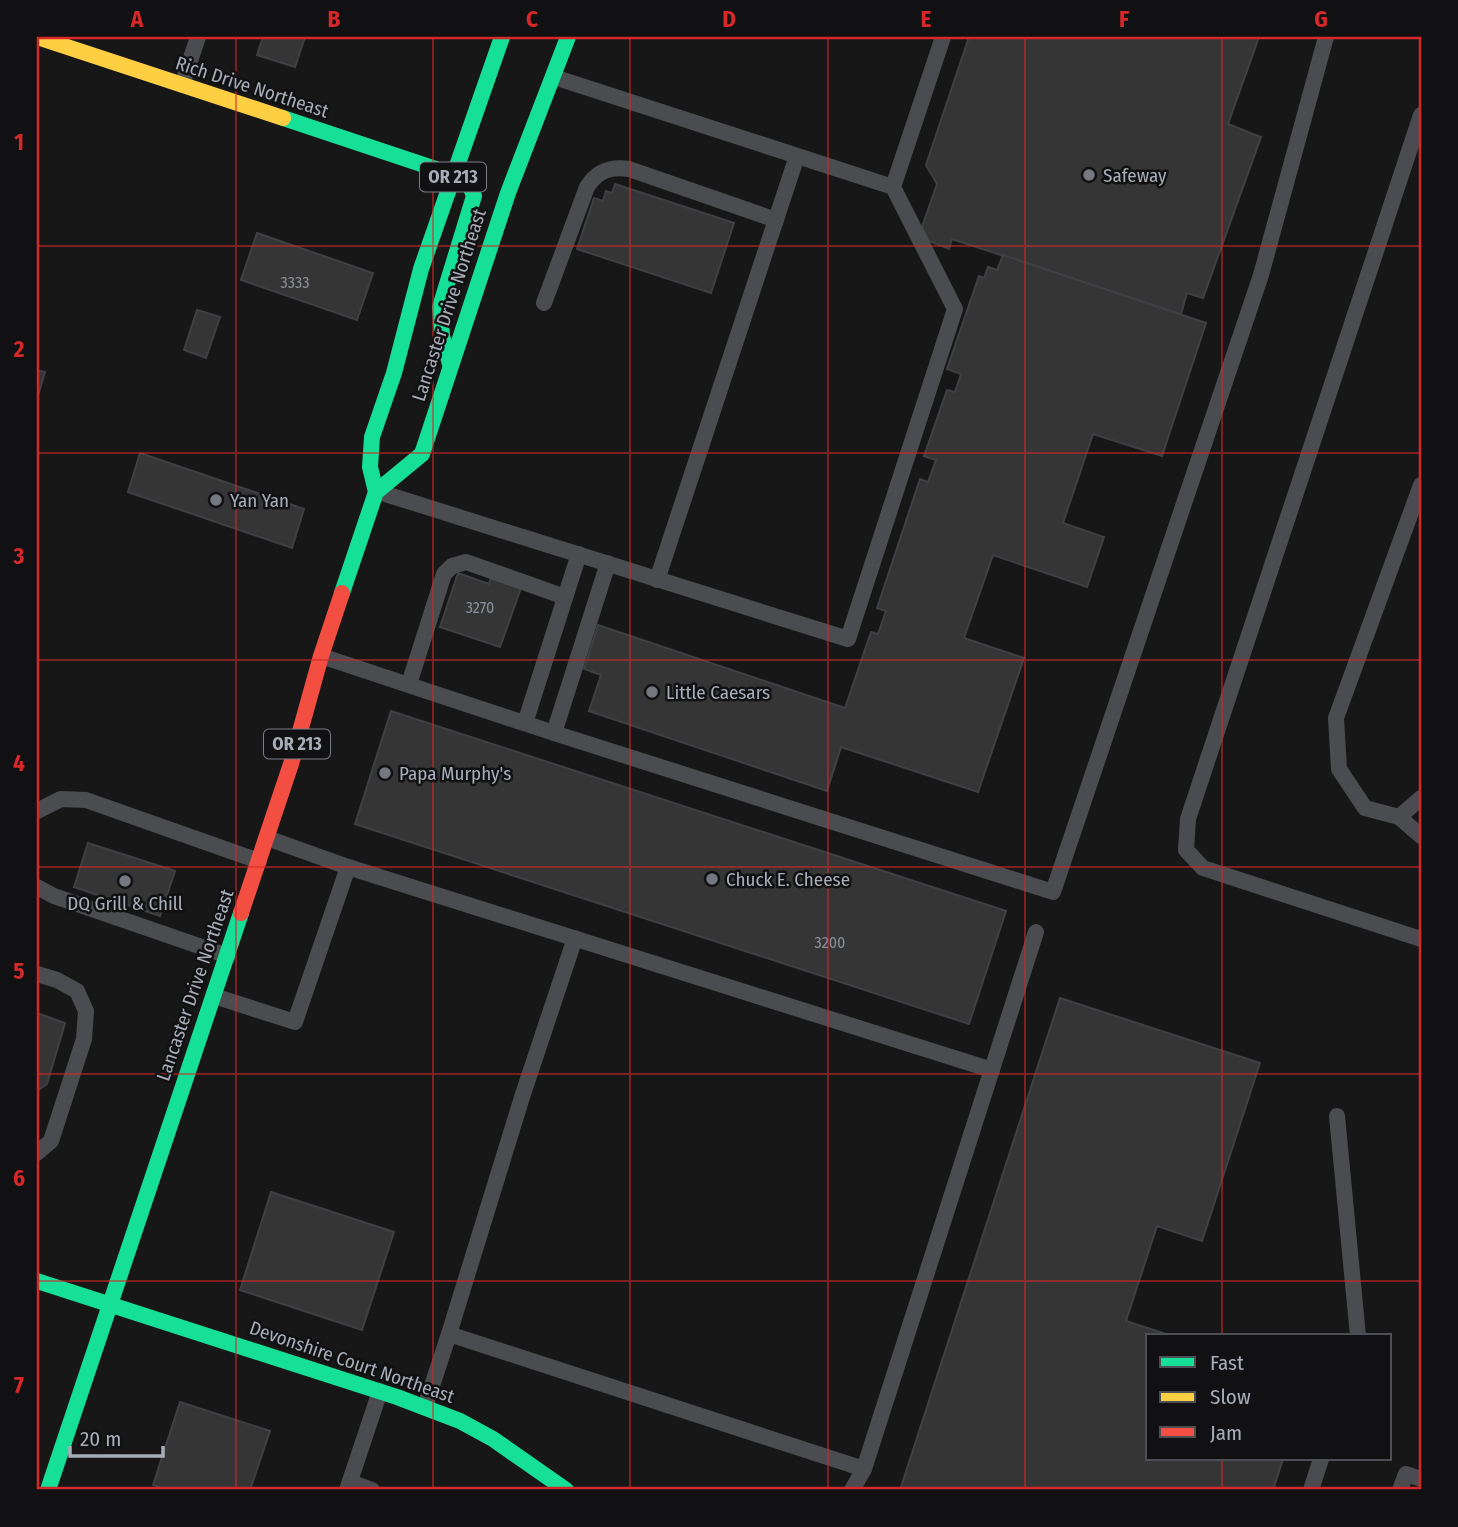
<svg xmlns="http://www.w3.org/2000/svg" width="1458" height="1527" font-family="'Fira Sans Condensed',sans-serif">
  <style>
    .building { fill: #353536; stroke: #3f4043; stroke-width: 2 }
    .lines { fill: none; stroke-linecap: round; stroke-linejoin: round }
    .lane { stroke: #4b4c50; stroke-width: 16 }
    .fast { stroke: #16e098; stroke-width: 16 }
    .slow { stroke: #ffcf43; stroke-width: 16 }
    .jam { stroke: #f24e42; stroke-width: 16 }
    .grid { fill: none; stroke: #d62828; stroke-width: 2; stroke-opacity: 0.55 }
    .poi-dot { fill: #757880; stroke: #111113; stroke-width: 2.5 }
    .labels { text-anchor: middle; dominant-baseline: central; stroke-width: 5; stroke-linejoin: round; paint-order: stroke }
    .number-label { font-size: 16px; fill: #8b8f98 }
    .shield { fill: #111113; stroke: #7b7e86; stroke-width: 2 }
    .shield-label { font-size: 18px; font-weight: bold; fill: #a8adb8 }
    .street-label { font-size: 19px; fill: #a8adb8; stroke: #111113 }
    .poi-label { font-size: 19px; fill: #a8adb8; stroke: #111113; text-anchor: start }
    .neatline { fill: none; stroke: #d62828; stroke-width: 2.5 }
    .grid-label { font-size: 23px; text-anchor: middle; font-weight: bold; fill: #d62828 }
  </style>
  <rect width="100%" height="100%" fill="#171717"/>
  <!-- building -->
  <g class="building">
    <path d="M 263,37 L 305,37 L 295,67 L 257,55 Z"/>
    <path d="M 969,37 L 1259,37 L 1228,124 L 1261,137 L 1203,298 L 1187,293 L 1181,314 L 952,239 L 949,249 L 929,241 L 922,227 L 937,184 L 926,165 Z"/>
    <path d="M 615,184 L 734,223 L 711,293 L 577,249 L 594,198 L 603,201 L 606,191 L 612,193 Z"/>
    <path d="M 257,233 L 373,273 L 357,320 L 241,280 Z"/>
    <path d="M 1003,255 L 1206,323 L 1162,456 L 1093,434 L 1063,523 L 1104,537 L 1087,587 L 993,555 L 964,638 L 1024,658 L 978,792 L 841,747 L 827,791 L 589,711 L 601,675 L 584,669 L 598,625 L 845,708 L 871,632 L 878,634 L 886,611 L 877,608 L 920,479 L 928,482 L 936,460 L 924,456 L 947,390 L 955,392 L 961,374 L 947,369 L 979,276 L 984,278 L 988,267 L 997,270 Z"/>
    <path d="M 197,310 L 220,317 L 206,358 L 184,350 Z"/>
    <path d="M 37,370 L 45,372 L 37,399 Z"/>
    <path d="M 140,453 L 304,509 L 292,548 L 128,492 Z"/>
    <path d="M 458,573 L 489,584 L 491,578 L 521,588 L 500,647 L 440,627 Z"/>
    <path d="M 391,711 L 1006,911 L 969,1024 L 355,824 Z"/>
    <path d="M 88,843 L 175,871 L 160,916 L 74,887 Z"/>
    <path d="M 1060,998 L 1260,1063 L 1202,1241 L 1157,1226 L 1126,1321 L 1172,1336 L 1148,1336 L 1148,1459 L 1283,1459 L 1273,1490 L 900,1490 Z"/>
    <path d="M 37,1013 L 65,1023 L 47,1084 L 37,1091 Z"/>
    <path d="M 271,1192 L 394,1232 L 362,1330 L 240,1290 Z"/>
    <path d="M 180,1402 L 270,1431 L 250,1490 L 169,1490 L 153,1485 Z"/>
  </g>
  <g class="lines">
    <!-- lane -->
    <g class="lane">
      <path d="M 554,77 L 893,187 L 943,37"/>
      <path d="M 182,85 L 198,37"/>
      <path d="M 1421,115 L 1188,819 L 1186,850 L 1203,868 L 1421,939"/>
      <path d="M 544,303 L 587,187 C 597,171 610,166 629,169 L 776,220"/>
      <path d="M 1421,485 L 1336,718 L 1339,769 L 1365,808 L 1399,817 L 1421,836"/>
      <path d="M 379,492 L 848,639 L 955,309 L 893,187"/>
      <path d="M 657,580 L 797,156"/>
      <path d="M 321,656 L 554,733 L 1053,892 L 1261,275 L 1326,37"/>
      <path d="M 409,684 L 444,574 L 452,566 L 466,562 L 565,597"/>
      <path d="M 525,723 L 579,554"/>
      <path d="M 554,733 L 608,563"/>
      <path d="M 37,811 L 61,799 L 86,800 L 259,861"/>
      <path d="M 1399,817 L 1421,798"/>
      <path d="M 348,867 L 992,1070"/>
      <path d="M 37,887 L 54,896 L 228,956"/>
      <path d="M 37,974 L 57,980 L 77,991 L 86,1011 L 84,1039 L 51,1141 L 37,1153"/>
      <path d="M 214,996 L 295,1022 L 348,867 L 267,838"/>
      <path d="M 1337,1116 L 1358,1336"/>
      <path d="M 449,1334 L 523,1094 L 575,938"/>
      <path d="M 425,1407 L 449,1334 L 864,1469 L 1036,932"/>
      <path d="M 350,1482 L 372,1490"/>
      <path d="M 347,1490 L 380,1391"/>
      <path d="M 852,1490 L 864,1469"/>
      <path d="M 1311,1490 L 1321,1459"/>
      <path d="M 1400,1490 L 1406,1474 L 1421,1479"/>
    </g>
    <!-- fast -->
    <g class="fast">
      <path d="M 283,118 L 454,175"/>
      <path d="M 450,364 L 442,336 L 440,307 L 474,196 L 469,183 L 458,177"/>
      <path d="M 376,492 L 370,467 L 372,437 L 394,373 L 421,269 L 502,37"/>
      <path d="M 342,593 L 376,492 L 422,454 L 508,193 L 568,37"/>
      <path d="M 37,1281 L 397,1397 L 460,1421 L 493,1439 L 566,1490"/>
      <path d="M 48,1490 L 241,913"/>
    </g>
    <!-- slow -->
    <path class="slow" d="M 37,37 L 283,118"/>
    <!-- jam -->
    <path class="jam" d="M 241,913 L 291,764 L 321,656 L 342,593"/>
  </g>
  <!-- grid -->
  <path class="grid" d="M 236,37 L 236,1490M 433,37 L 433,1490M 630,37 L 630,1490M 828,37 L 828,1490M 1025,37 L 1025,1490M 1222,37 L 1222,1336M 37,246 L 1421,246M 37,453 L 1421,453M 37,660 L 1421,660M 37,867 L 1421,867M 37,1074 L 1421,1074M 37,1281 L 1421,1281M 1222,1459 L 1222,1490"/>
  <!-- markers -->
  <g class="poi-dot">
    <circle cx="1089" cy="175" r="7"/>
    <circle cx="216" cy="500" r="7"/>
    <circle cx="652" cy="692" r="7"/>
    <circle cx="385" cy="773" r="7"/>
    <circle cx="712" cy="879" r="7"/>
    <circle cx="125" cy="881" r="7"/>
  </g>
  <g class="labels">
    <!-- number labels -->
    <g class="number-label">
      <text x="295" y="282">3333</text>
      <text x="480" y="607">3270</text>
      <text x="830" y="942">3200</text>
    </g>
    <!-- shield labels -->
    <g class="shield">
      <rect x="420" y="162.5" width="66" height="29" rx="5"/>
      <rect x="264" y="729.5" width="66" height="29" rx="5"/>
    </g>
    <g class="shield-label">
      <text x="453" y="177">OR 213</text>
      <text x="297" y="744">OR 213</text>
    </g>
    <!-- street labels -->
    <g class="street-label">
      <text transform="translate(252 87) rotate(18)">Rich Drive Northeast</text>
      <text transform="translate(449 305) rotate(-72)">Lancaster Drive Northeast</text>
      <text transform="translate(195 985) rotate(-71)">Lancaster Drive Northeast</text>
      <text transform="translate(352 1362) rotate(19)">Devonshire Court Northeast</text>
    </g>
    <!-- poi labels -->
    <g class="poi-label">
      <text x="1103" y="175">Safeway</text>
      <text x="230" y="500">Yan Yan</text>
      <text x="666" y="692">Little Caesars</text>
      <text x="399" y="773">Papa Murphy's</text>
      <text x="726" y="879">Chuck E. Cheese</text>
      <text x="125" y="903" text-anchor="middle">DQ Grill &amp; Chill</text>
    </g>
  </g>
  <!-- border -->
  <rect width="1458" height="1527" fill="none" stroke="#111113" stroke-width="77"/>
  <!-- legend -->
  <rect x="1146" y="1334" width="245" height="126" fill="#111113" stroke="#4d4f55" stroke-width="2"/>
  <rect x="1160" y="1357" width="35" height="10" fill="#16e098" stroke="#4d4f55" stroke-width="2"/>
  <text x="1210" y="1370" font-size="21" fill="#a8adb8">Fast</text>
  <rect x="1160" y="1392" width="35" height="10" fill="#ffcf43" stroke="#4d4f55" stroke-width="2"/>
  <text x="1210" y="1404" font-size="21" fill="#a8adb8">Slow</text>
  <rect x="1160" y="1427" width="35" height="10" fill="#f24e42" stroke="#4d4f55" stroke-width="2"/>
  <text x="1210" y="1440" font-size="21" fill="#a8adb8">Jam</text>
  <!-- scale -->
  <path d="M70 1446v10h93v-10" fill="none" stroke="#a8adb8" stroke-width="3.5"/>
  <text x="80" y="1446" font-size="21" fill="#a8adb8" stroke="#111113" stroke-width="5" paint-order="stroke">20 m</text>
  <rect x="38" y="38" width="1382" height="1450" class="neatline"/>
  <g class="grid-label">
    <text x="137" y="27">A</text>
    <text x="334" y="27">B</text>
    <text x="532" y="27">C</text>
    <text x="729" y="27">D</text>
    <text x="926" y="27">E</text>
    <text x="1124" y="27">F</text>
    <text x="1321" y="27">G</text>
    <text x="19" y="150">1</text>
    <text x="19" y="357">2</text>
    <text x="19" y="564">3</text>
    <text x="19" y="771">4</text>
    <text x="19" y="979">5</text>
    <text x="19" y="1186">6</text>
    <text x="19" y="1393">7</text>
  </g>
</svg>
